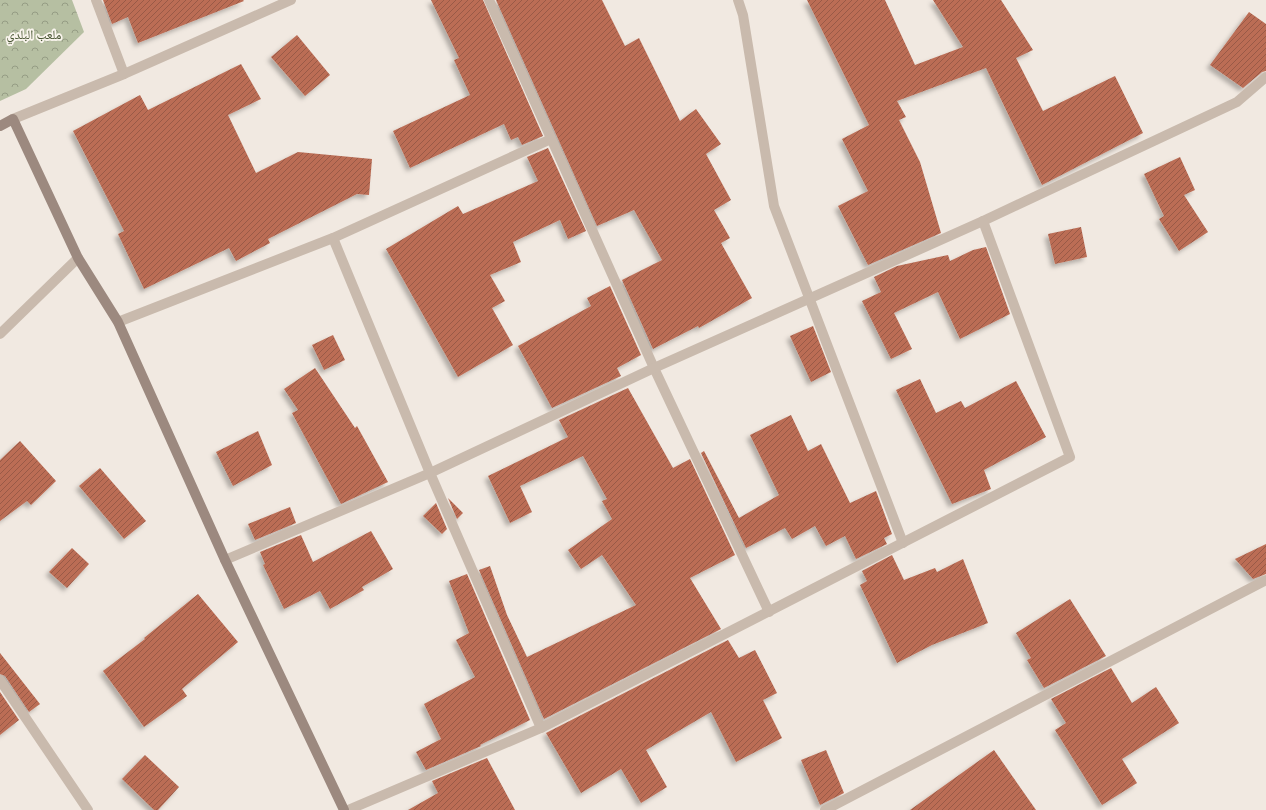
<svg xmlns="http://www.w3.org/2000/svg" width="1266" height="810" font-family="'Roboto Condensed','Noto Naskh Arabic',sans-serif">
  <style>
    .forest { fill: url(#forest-crowns) }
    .building { fill: url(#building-hatch); filter: url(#shadow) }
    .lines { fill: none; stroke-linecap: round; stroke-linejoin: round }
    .street { stroke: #c9baad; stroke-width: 10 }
    .secondary { stroke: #9c897f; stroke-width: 10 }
    .labels { text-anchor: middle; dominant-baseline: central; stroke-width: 3.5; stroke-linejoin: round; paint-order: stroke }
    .park-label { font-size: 13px; fill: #475431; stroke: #f9f4ed }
  </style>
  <defs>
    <pattern id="forest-crowns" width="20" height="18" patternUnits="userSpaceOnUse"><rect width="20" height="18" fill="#b6bfa2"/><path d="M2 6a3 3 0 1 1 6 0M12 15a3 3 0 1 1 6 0" fill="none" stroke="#959c84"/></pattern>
    <pattern id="building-hatch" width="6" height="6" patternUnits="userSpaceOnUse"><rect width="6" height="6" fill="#bb6d55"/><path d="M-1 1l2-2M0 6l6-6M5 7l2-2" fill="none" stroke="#995a47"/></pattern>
    <filter id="shadow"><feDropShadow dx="-3.5" dy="3.5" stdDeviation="2" flood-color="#0004"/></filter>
  </defs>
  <rect width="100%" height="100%" fill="#f1e9e1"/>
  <!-- forest -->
  <path class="forest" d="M 0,0 L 72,0 L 84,32 L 26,89 L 0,101 Z"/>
  <!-- building -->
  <g class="building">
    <path d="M 103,0 L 243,0 L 244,1 L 138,43 L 128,17 L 112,24 Z"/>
    <path d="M 431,0 L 483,0 L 543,136 L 522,145 L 518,137 L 511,140 L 504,124 L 410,168 L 393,131 L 470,95 L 454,60 L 459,58 Z"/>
    <path d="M 496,0 L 602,0 L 625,46 L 639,38 L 680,121 L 696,109 L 721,144 L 706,154 L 731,200 L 714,210 L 730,238 L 721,243 L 752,298 L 699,328 L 698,326 L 653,349 L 622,280 L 662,260 L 634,210 L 597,226 Z"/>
    <path d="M 807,0 L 885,0 L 915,65 L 963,47 L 933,0 L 1001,0 L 1033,50 L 1016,58 L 1043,111 L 1115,76 L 1143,133 L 1042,185 L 986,68 L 897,101 L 906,117 L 899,120 L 920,162 L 941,233 L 868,265 L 838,206 L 868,191 L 842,139 L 869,125 Z"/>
    <path d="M 1249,12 L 1266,24 L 1266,71 L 1262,72 L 1243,88 L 1210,65 Z"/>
    <path d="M 297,35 L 330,75 L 305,96 L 271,57 Z"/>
    <path d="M 241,64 L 261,99 L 228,115 L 256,173 L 298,152 L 372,159 L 369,195 L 357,194 L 268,239 L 270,243 L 236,261 L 229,248 L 144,289 L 118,234 L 124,231 L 73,131 L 140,95 L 148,110 Z"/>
    <path d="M 548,148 L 586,231 L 568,239 L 560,220 L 513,242 L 521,262 L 490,275 L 505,301 L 492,308 L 513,345 L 458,377 L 386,249 L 458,206 L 463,214 L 538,181 L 527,157 Z"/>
    <path d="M 1180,157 L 1195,190 L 1184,195 L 1208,232 L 1179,251 L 1159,219 L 1164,216 L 1144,174 Z"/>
    <path d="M 1081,227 L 1087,257 L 1055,264 L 1048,234 Z"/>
    <path d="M 986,247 L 1010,314 L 960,339 L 938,292 L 894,313 L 912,349 L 891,359 L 862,301 L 881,292 L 874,277 L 897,266 L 948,255 L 950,261 L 973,250 Z"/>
    <path d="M 610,286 L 641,355 L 617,368 L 621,376 L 552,408 L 518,346 L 591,306 L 587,298 Z"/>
    <path d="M 813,326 L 831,372 L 811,382 L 790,336 Z"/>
    <path d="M 333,335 L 345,360 L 324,370 L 312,345 Z"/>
    <path d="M 315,368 L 355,428 L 357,426 L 388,482 L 341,504 L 292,413 L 298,410 L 284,389 Z"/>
    <path d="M 920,379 L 936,413 L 961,401 L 965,408 L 1016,381 L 1046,437 L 984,470 L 991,489 L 952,504 L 896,390 Z"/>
    <path d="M 628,388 L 673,468 L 690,459 L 735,555 L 690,578 L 721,629 L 544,719 L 479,570 L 490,566 L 507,615 L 527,657 L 636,605 L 602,555 L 581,569 L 568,550 L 612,519 L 602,501 L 607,499 L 583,456 L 520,486 L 532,512 L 510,523 L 488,476 L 568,437 L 559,420 Z"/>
    <path d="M 791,415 L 808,451 L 821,444 L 850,503 L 876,491 L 892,534 L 884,538 L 887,544 L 856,559 L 845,536 L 826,546 L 815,526 L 792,539 L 785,528 L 746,548 L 701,453 L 704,451 L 739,518 L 779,495 L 750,435 Z"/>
    <path d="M 258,431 L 272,465 L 233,486 L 216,452 Z"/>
    <path d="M 20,441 L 56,481 L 31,505 L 27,501 L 0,521 L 0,460 Z"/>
    <path d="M 100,468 L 146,521 L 124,539 L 79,486 Z"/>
    <path d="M 448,498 L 463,513 L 457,519 Z"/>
    <path d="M 436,503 L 447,529 L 442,534 L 423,516 Z"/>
    <path d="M 290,507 L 296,523 L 255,540 L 248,524 Z"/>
    <path d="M 371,531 L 393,569 L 362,587 L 364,590 L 330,609 L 320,591 L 284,609 L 263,565 L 265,564 L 260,552 L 301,535 L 313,562 Z"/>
    <path d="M 1266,544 L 1266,574 L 1253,579 L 1235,559 Z"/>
    <path d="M 72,548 L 89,564 L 67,588 L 49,572 Z"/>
    <path d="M 892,555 L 904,580 L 935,568 L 937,572 L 963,559 L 988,623 L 932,645 L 897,663 L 860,585 L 867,581 L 862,571 Z"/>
    <path d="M 467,574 L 530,720 L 480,745 L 481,746 L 426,770 L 416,752 L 441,739 L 424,704 L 475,677 L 456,640 L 469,633 L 449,581 Z"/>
    <path d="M 198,594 L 238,642 L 182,689 L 187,696 L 144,727 L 103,671 L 145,639 L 144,638 Z"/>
    <path d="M 1070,599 L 1106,656 L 1044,688 L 1027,660 L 1031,658 L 1016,633 Z"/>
    <path d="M 728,640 L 739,658 L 755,650 L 777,693 L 763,700 L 782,738 L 736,762 L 711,712 L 646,750 L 667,787 L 641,803 L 621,769 L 581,793 L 546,733 Z"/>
    <path d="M 0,653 L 40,704 L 29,712 L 5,676 L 0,674 Z"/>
    <path d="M 1111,668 L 1132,703 L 1156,687 L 1179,723 L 1122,759 L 1137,783 L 1102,805 L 1055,730 L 1066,723 L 1051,699 Z"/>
    <path d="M 0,692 L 19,720 L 0,735 Z"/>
    <path d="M 826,750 L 844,793 L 820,805 L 801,760 Z"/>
    <path d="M 994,750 L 1036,810 L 910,810 Z"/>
    <path d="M 145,755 L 179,787 L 158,810 L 154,810 L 122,779 Z"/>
    <path d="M 487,758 L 515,810 L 408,810 L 438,793 L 432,781 Z"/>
  </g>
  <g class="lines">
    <!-- street -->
    <g class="street">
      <path d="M 96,0 L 124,74"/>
      <path d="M 489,0 L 654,368 L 769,612"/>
      <path d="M 738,0 L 743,15 L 774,206 L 903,543"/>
      <path d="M 13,119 L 124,74 L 291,0"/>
      <path d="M 333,238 L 430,473 L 541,728"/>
      <path d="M 118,322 L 333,238 L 551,139"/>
      <path d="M 0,334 L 78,258"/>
      <path d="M 225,560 L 430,473 L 654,368 L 983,221 L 1237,102 L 1266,77"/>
      <path d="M 0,680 L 88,810"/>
      <path d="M 348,810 L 541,728 L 1070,457 L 983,221"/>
      <path d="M 825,810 L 1266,580"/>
    </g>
    <!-- secondary -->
    <path class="secondary" d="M 0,126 L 13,119 L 78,258 L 118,322 L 225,560 L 344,810"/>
  </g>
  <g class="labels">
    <!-- park labels -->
    <g class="park-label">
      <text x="34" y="34">ملعب البلدي</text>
    </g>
  </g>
</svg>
